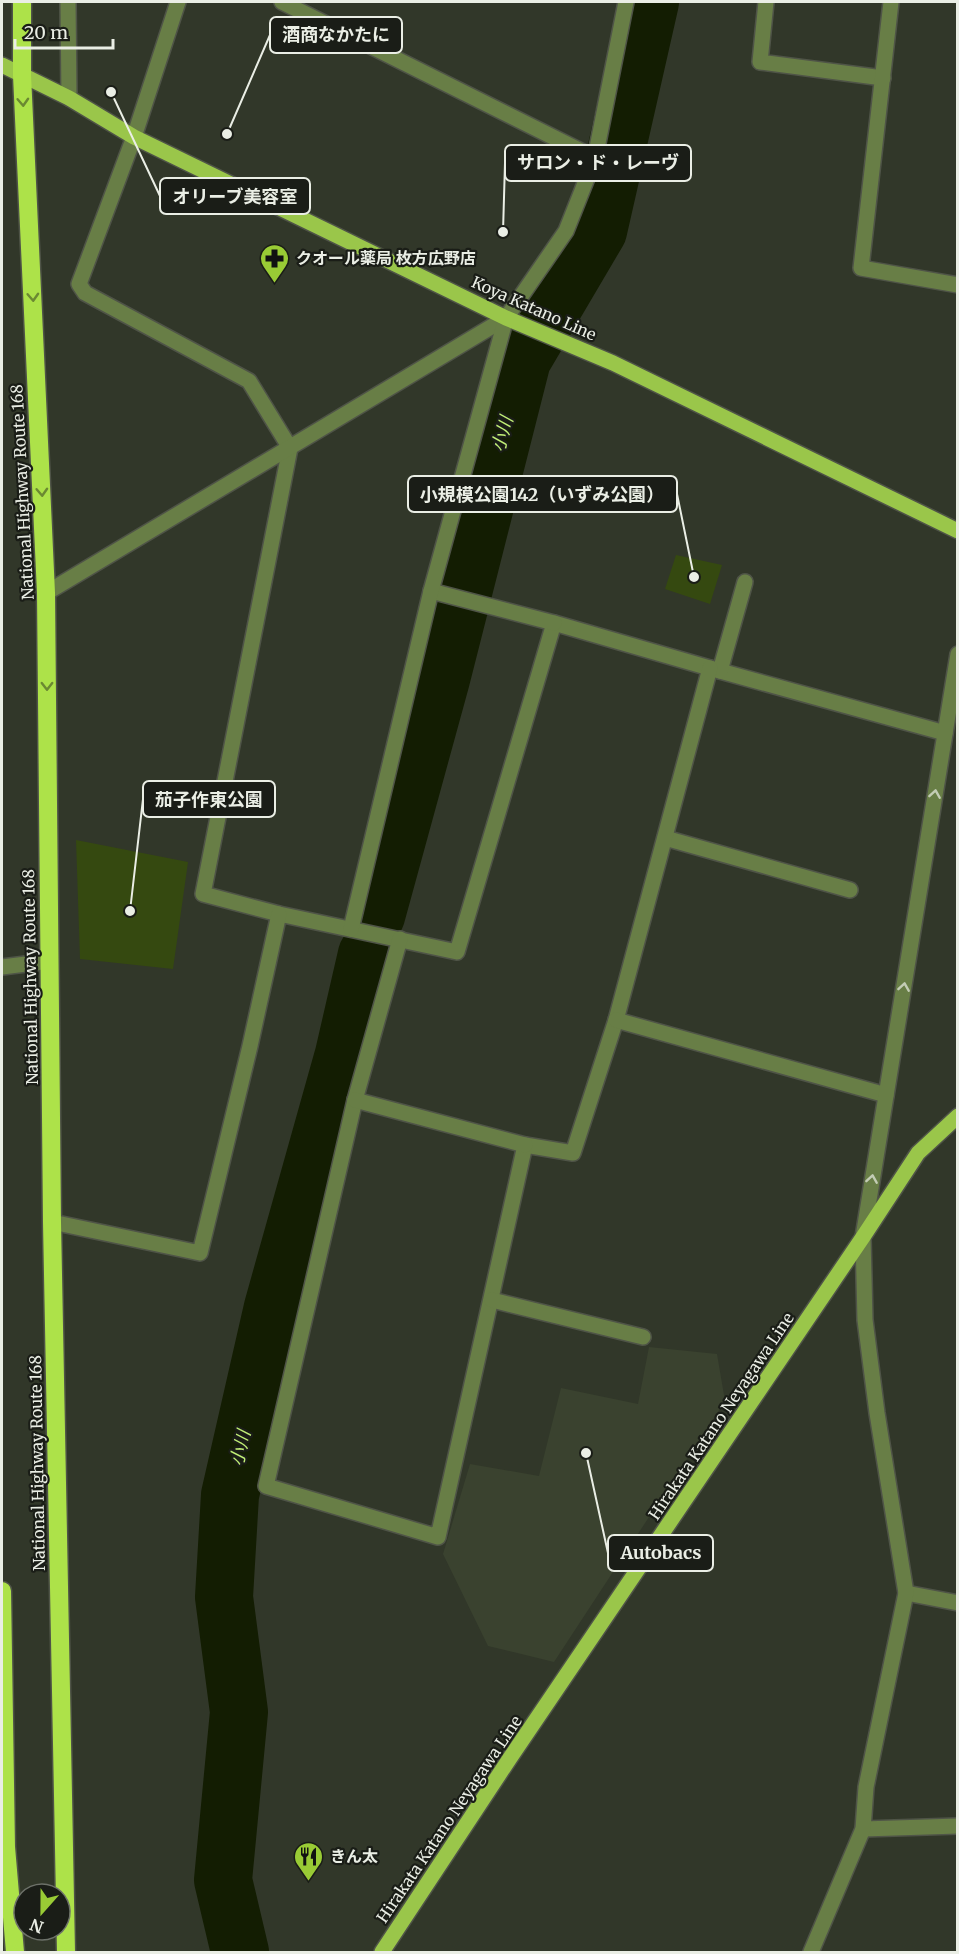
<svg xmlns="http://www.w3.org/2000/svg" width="959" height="1954" font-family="Merriweather,'Noto Sans JP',serif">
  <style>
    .built { fill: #3a422f }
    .green { fill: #354910 }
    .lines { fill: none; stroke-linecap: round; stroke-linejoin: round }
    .river { stroke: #131d02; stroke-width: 58 }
    .minor-casing { stroke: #4f5447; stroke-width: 18 }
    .major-casing { stroke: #4f5447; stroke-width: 18 }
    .highway-casing { stroke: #4f5447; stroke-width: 21 }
    .minor { stroke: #687e46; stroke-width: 15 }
    .major { stroke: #9ac64a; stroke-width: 15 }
    .highway { stroke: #ade249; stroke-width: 18 }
    .oneway { stroke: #6b8932 }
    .oneway2 { stroke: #c3ccb5 }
    .labels { text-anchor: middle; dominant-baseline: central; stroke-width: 4.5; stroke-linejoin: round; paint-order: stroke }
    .poi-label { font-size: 16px; font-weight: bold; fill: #eaeee5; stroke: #1a1d17; text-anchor: start }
    .street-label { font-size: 16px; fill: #eaeee5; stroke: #1a1d17 }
    .water-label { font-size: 18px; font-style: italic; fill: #c2f077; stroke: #1a1d17 }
    .leader { fill: none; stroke: #eaeee5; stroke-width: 2 }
    .callout-dot { fill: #eaeee5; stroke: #1a1d17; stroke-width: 2 }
    .callout { fill: #1a1d17; stroke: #eaeee5; stroke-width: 2 }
    .callout-label { font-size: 18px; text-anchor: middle; font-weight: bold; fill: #eaeee5 }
  </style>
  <rect width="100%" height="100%" fill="#313729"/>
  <!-- built -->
  <path class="built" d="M 649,1347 L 717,1354 L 725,1401 L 554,1662 L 488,1646 L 443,1554 L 470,1464 L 539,1476 L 561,1388 L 638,1404 Z"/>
  <!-- green -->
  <g class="green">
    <path d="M 676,555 L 722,565 L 710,604 L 665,589 Z"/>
    <path d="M 76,840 L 188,862 L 173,969 L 80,959 Z"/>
  </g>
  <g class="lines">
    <!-- river -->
    <g class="river">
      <path d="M 376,916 L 441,679 L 522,360 L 598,231 L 650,2"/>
      <path d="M 240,1952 L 223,1880 L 239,1712 L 224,1597 L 230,1495 L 273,1307 L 344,1054 L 367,954"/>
    </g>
    <defs>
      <g id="minor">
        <path d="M 68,2 L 69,98"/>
        <path d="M 178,2 L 134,137 L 79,284 L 85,293 L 249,381 L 290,448 L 203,894 L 279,914 L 457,952 L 554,623 L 720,671 L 945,733"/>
        <path d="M 282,2 L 595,158"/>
        <path d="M 766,2 L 760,62 L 883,78"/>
        <path d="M 891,2 L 861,268 L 958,285"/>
        <path d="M 431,591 L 554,623"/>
        <path d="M 46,593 L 506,318"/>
        <path d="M 720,671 L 745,582"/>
        <path d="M 665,838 L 850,890"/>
        <path d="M 351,929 L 431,591 L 506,318 L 566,231 L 595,158 L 626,2"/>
        <path d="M 400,939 L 355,1100 L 266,1486 L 438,1537 L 525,1145 L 573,1153 L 616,1020 L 710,668"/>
        <path d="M 2,967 L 50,961"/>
        <path d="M 616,1020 L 886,1095"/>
        <path d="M 355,1100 L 525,1145"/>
        <path d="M 52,1222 L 200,1253 L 250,1046 L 279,914"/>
        <path d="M 492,1300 L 643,1337"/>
        <path d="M 906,1593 L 958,1603"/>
        <path d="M 863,1829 L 958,1826"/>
        <path d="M 811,1952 L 863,1829 L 866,1787 L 906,1593 L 877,1413 L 865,1320 L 863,1237 L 958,654"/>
      </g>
      <g id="major">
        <path d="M 2,65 L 69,98 L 134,137 L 506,318 L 613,363 L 958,531"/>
        <path d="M 382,1952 L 510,1758 L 863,1237 L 918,1153 L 958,1116"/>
      </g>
      <g id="highway">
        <path d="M 22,2 L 22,75 L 46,593 L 52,1222 L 66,1952"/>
        <path d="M 2,1591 L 6,1847 L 15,1952"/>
      </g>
    </defs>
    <!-- minor casing -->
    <use href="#minor" class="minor-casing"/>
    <!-- major casing -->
    <use href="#major" class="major-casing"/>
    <!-- highway casing -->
    <use href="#highway" class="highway-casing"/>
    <!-- minor -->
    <use href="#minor" class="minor"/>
    <!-- major -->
    <use href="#major" class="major"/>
    <!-- highway -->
    <use href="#highway" class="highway"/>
  </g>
  <!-- one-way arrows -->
  <defs><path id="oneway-chevron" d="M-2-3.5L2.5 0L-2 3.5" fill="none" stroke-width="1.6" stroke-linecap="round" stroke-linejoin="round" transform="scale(1.5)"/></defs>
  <g class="oneway">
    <use href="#oneway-chevron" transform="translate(23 102) rotate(87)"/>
    <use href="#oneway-chevron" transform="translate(33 297) rotate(87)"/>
    <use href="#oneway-chevron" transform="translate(42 492) rotate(87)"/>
    <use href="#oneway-chevron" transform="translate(47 686) rotate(90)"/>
  </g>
  <g class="oneway2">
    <use href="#oneway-chevron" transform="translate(935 794) rotate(-81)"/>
    <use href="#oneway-chevron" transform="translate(904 987) rotate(-81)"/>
    <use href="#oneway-chevron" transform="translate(872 1179) rotate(-81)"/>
  </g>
  <!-- icons -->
  <defs>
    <symbol id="pharmacy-pin" viewBox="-11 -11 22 30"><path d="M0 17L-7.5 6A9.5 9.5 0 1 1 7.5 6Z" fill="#99cb35" stroke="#1a1d17"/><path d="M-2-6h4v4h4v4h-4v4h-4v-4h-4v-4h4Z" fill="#111"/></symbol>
    <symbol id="restaurant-pin" viewBox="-11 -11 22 30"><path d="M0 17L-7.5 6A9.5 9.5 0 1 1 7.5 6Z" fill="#99cb35" stroke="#1a1d17"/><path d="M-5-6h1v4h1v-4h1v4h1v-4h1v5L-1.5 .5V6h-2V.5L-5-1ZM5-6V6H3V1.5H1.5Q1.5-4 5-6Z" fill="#111"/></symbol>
  </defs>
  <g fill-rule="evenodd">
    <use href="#pharmacy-pin" x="258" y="242" width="33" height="45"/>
    <use href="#restaurant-pin" x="292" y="1840" width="33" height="45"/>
  </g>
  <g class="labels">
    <!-- poi labels -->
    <g class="poi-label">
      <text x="296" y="258">クオール薬局 枚方広野店</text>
      <text x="330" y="1856">きん太</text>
    </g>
    <!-- street labels -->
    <g class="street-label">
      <text transform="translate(534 308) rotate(24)">Koya Katano Line</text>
      <text transform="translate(22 492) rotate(-93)">National Highway Route 168</text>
      <text transform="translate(30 977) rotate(-91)">National Highway Route 168</text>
      <text transform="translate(721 1416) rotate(-56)">Hirakata Katano Neyagawa Line</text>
      <text transform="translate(37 1463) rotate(-91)">National Highway Route 168</text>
      <text transform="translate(449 1819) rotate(-56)">Hirakata Katano Neyagawa Line</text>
    </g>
    <!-- water labels -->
    <g class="water-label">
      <text transform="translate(502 434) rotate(-75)">小川</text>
      <text transform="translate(240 1448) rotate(-77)">小川</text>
    </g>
  </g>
  <!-- callouts -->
  <path class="leader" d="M227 134L270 35M503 232L505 163M111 92L160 196M694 577L677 494M130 911L143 799M586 1453L608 1553"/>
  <g class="callout-dot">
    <circle cx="227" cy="134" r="6"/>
    <circle cx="503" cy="232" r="6"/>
    <circle cx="111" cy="92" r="6"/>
    <circle cx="694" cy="577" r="6"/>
    <circle cx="130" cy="911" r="6"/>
    <circle cx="586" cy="1453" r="6"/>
  </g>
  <g class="callout">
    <rect x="270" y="17" width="132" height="36" rx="6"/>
    <rect x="505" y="145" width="186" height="36" rx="6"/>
    <rect x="160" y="178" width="150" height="36" rx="6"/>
    <rect x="408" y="476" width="269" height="36" rx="6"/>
    <rect x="143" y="781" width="132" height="36" rx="6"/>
    <rect x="608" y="1535" width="105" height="36" rx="6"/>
  </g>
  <g class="callout-label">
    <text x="336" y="41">酒商なかたに</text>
    <text x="598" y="169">サロン・ド・レーヴ</text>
    <text x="235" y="203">オリーブ美容室</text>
    <text x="542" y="501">小規模公園142（いずみ公園）</text>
    <text x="209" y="806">茄子作東公園</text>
    <text x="661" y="1559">Autobacs</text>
  </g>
  <!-- border -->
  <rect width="959" height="1954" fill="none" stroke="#eaeee5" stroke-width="6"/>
  <!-- north arrow -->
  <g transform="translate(42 1912) rotate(201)"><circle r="28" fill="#1a1d17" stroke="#6d7169" stroke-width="1.5"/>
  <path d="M0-4.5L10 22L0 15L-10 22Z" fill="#99cb35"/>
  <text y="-9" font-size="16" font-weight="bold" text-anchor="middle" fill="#eaeee5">N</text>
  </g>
  <!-- scale -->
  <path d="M15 39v9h98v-9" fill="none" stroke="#eaeee5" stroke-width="3"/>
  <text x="24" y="39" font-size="18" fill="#eaeee5" stroke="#1a1d17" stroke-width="4.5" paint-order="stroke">20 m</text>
</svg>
